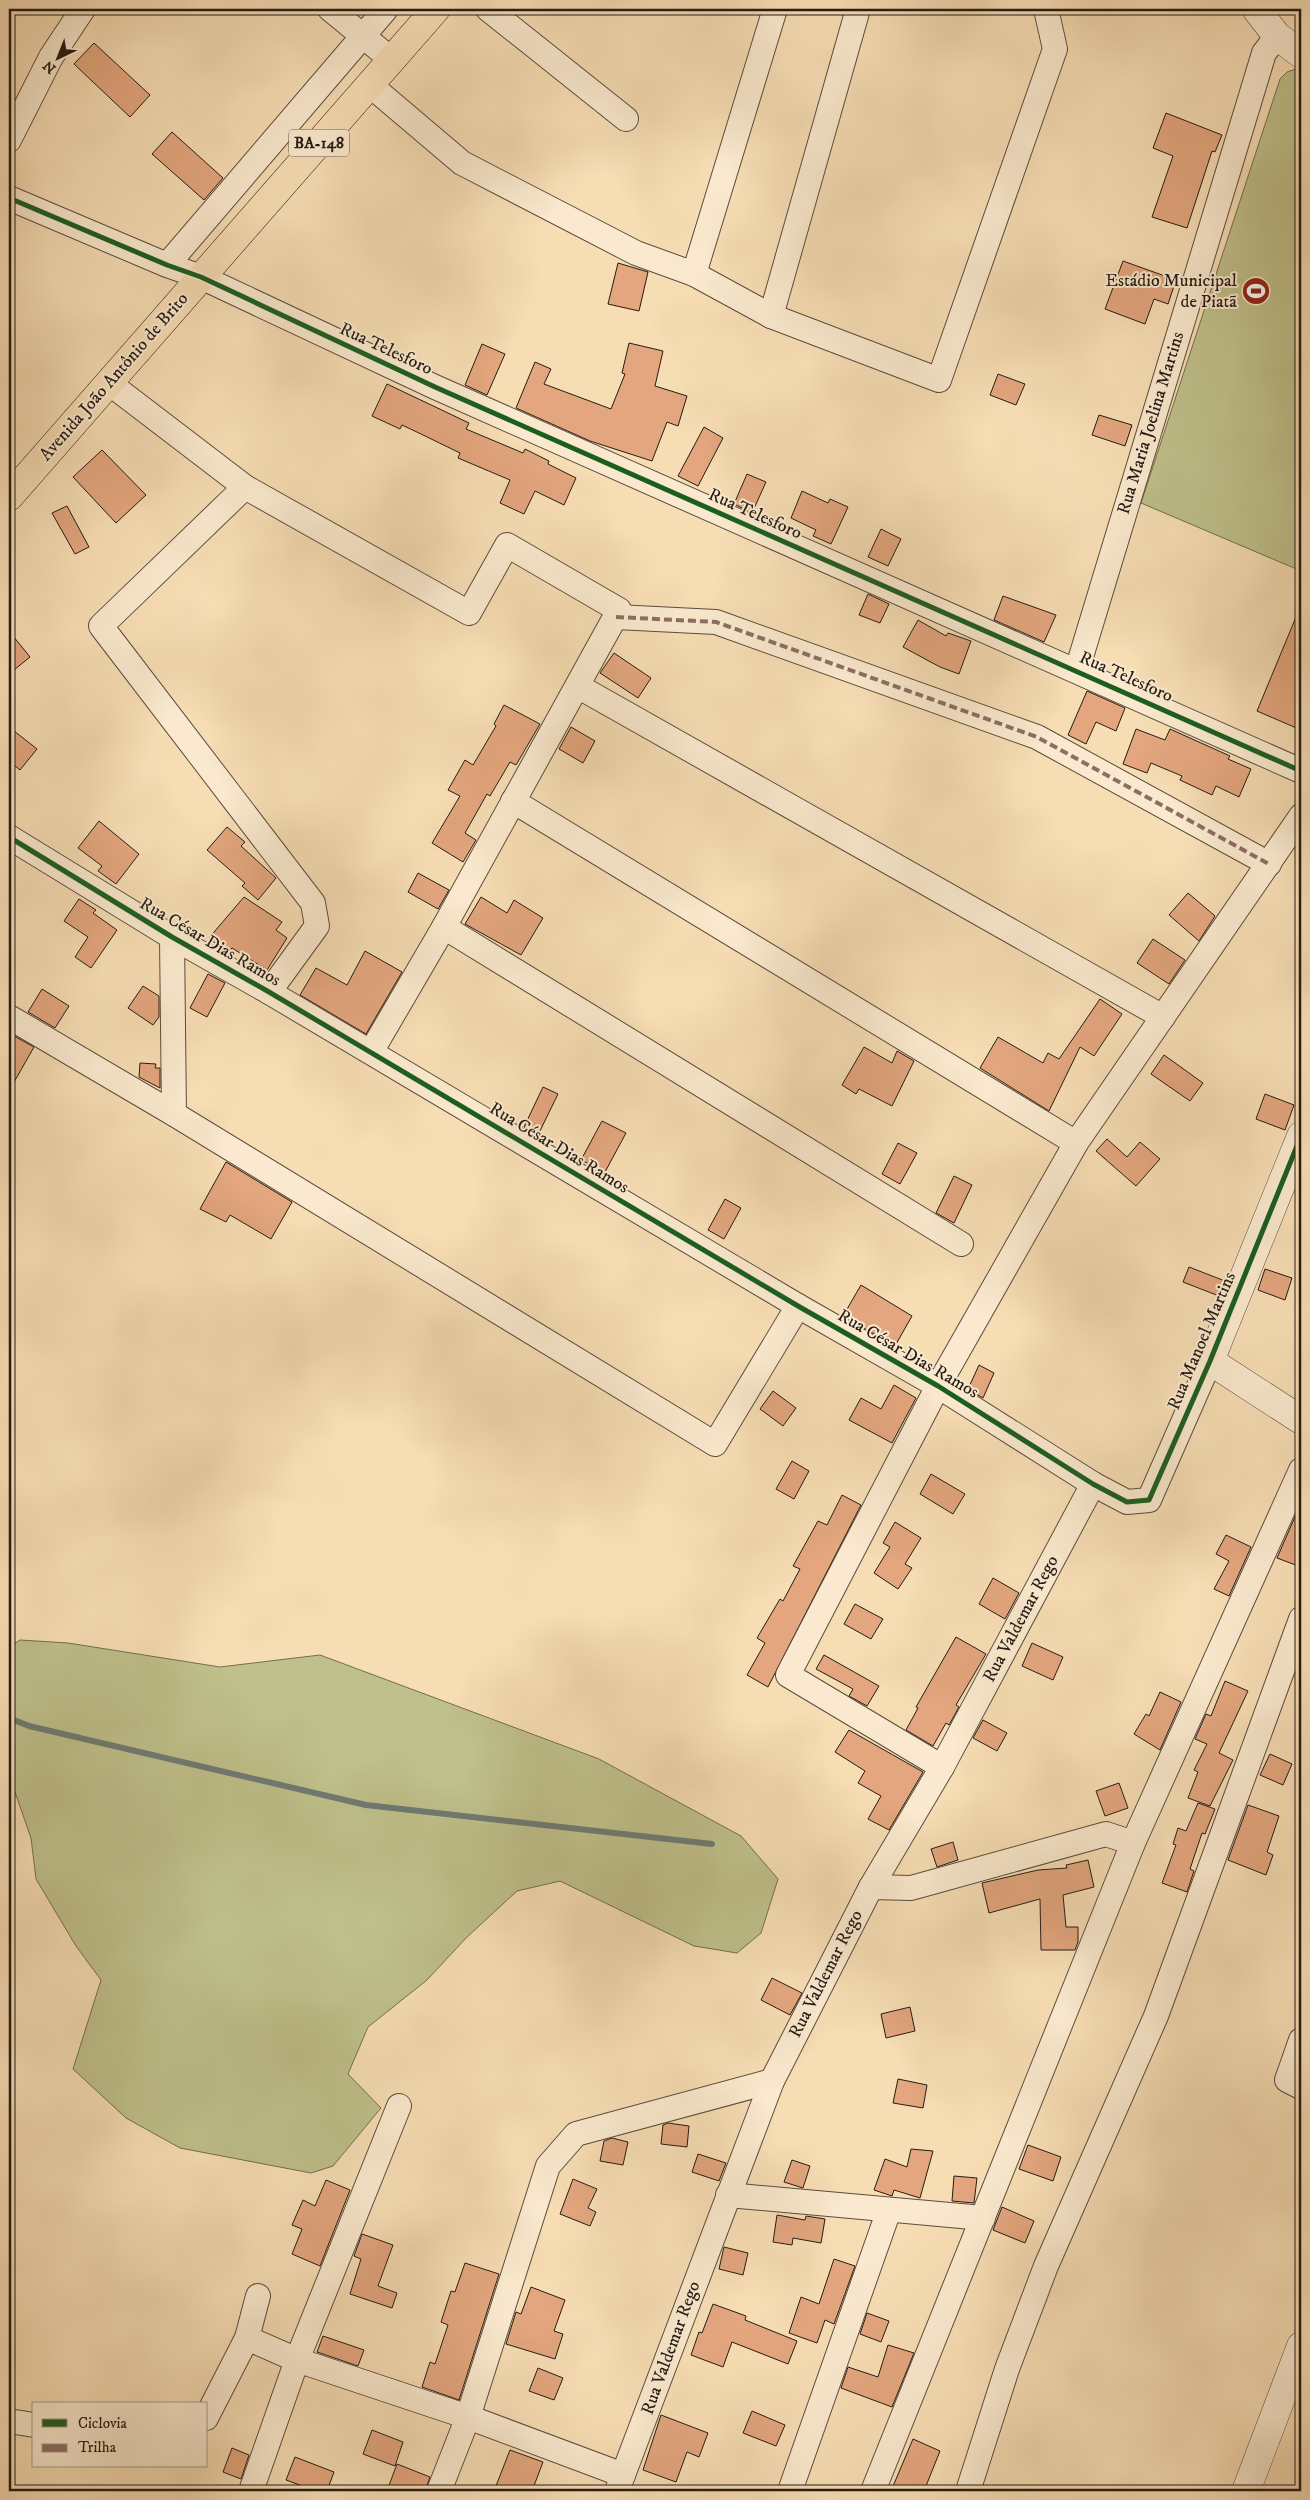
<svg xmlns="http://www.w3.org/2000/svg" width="1310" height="2500" font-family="'IM FELL DW Pica',serif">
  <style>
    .green { fill: #bfc08b; stroke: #726e50 }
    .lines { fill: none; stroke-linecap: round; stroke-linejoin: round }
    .stream { stroke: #6e7b73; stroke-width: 6 }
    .building { fill: #e3a67e; stroke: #251b15 }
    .minor-casing { stroke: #5a4c3d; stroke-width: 26 }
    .tertiary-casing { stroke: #5a4c3d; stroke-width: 29 }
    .primary-casing { stroke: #251b15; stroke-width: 29 }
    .minor { stroke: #fae9ce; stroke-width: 24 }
    .tertiary { stroke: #fae9ce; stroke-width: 28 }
    .primary { stroke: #f7ddb4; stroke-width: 28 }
    .quiet { stroke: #8d6e63; stroke-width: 4; stroke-dasharray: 8 4; stroke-linecap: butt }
    .cycleway-casing { stroke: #fae9ce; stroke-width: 8 }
    .cycleway { stroke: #1b5e20; stroke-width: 5 }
    .labels { text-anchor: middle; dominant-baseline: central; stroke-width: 4; stroke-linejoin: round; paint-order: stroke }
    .shield { fill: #fae9ce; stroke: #65594c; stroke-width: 1 }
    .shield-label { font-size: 16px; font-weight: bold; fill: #251b15 }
    .poi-label { font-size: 18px; fill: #251b15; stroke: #fae9ce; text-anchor: end }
    .street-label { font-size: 18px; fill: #251b15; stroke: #fae9ce }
  </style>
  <rect width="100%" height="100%" fill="#f7ddb4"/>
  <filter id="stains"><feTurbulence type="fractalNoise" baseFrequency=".004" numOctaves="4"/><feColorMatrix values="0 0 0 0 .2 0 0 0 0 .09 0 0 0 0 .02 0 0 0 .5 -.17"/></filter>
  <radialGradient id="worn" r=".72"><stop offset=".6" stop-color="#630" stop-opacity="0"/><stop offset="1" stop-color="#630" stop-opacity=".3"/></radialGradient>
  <!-- green -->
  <g class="green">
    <path d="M 1296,69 L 1301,73 L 1301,571 L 1141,503 L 1280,79 L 1287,72 Z"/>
    <path d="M 20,1640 L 68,1643 L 220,1667 L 320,1655 L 599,1759 L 741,1836 L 778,1879 L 761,1933 L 737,1953 L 694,1946 L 560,1881 L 517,1891 L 466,1938 L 427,1980 L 368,2027 L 348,2074 L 381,2108 L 333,2166 L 311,2173 L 180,2148 L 126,2118 L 73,2069 L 101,1980 L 76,1946 L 36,1879 L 31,1838 L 9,1775 L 9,1647 Z"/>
  </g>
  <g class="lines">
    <!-- stream -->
    <path class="stream" d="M 9,1718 L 29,1726 L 366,1805 L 712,1844"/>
  </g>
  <!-- building -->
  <g class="building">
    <path d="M 94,43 L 150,95 L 130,117 L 74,64 Z"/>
    <path d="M 1166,113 L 1222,135 L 1215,152 L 1212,151 L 1187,228 L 1152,217 L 1173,156 L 1153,148 Z"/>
    <path d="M 172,132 L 223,178 L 204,200 L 152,154 Z"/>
    <path d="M 1123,261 L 1176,280 L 1168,304 L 1154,299 L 1145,324 L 1105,309 Z"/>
    <path d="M 618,263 L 648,272 L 639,311 L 608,304 Z"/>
    <path d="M 629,343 L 663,351 L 655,386 L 687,396 L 678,426 L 667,422 L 652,461 L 590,441 L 516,408 L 535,362 L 551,369 L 544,384 L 611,409 L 625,374 L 622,373 Z"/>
    <path d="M 482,344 L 505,354 L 487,395 L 465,385 Z"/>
    <path d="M 998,374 L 1025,384 L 1016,405 L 990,395 Z"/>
    <path d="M 387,384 L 469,423 L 466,429 L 523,453 L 525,449 L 549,461 L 548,464 L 576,478 L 564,505 L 535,491 L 524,514 L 500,503 L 510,480 L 458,458 L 460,453 L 421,434 L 402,425 L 400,429 L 372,416 Z"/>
    <path d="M 1099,415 L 1132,425 L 1125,446 L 1092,435 Z"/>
    <path d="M 704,427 L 723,438 L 698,486 L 678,476 Z"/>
    <path d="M 102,450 L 146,495 L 116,523 L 73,477 Z"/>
    <path d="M 747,474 L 766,482 L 752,513 L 734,504 Z"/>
    <path d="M 802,491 L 828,503 L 830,499 L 848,507 L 831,544 L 813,536 L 816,530 L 791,518 Z"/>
    <path d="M 67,506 L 89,547 L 75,554 L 52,513 Z"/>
    <path d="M 881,529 L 901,539 L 888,566 L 868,557 Z"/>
    <path d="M 868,594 L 889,604 L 880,623 L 859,615 Z"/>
    <path d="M 1003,596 L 1056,615 L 1044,642 L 994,620 Z"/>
    <path d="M 1301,605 L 1301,730 L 1257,711 Z"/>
    <path d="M 918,620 L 946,636 L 948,633 L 971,641 L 959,674 L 940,667 L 903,647 Z"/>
    <path d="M 9,631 L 30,657 L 9,674 Z"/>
    <path d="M 614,653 L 651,678 L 638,698 L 600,673 Z"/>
    <path d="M 1087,691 L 1125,708 L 1116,731 L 1096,722 L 1086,744 L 1068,735 Z"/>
    <path d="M 504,705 L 540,724 L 516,765 L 510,762 L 490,796 L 487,794 L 465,833 L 476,840 L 463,862 L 432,843 L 460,796 L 448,790 L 465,760 L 473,765 L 496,726 L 494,724 Z"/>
    <path d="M 9,727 L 37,749 L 20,770 L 9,761 Z"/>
    <path d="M 571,727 L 595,741 L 583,763 L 559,749 Z"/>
    <path d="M 1136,729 L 1165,740 L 1170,729 L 1230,756 L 1228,759 L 1251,769 L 1239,797 L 1216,786 L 1212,795 L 1180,780 L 1182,776 L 1151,763 L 1147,773 L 1123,764 Z"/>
    <path d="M 99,821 L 139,854 L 116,884 L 98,871 L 102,866 L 78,848 Z"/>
    <path d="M 227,827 L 245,842 L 241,846 L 276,878 L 258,900 L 242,886 L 245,883 L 207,850 Z"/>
    <path d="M 418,873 L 449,890 L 438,909 L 408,892 Z"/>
    <path d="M 1188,893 L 1215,916 L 1199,941 L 1169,915 Z"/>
    <path d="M 244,897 L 282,922 L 276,930 L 287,938 L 267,970 L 232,948 L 227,953 L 209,938 Z"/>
    <path d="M 481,897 L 507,913 L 514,900 L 543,918 L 521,955 L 465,924 Z"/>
    <path d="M 79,899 L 96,910 L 93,913 L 117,930 L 91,968 L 75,957 L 88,937 L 64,921 Z"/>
    <path d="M 1153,939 L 1185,960 L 1169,984 L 1137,963 Z"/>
    <path d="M 365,951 L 402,972 L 366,1034 L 300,995 L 316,968 L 347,985 Z"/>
    <path d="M 208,974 L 225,983 L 207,1017 L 190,1008 Z"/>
    <path d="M 143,986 L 159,996 L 159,1017 L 153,1025 L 128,1008 Z"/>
    <path d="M 42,989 L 69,1006 L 55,1028 L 28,1012 Z"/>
    <path d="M 1100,999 L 1122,1014 L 1094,1056 L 1080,1047 L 1049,1111 L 980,1068 L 998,1037 L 1043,1063 L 1048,1053 L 1059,1059 Z"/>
    <path d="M 14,1036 L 34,1047 L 9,1091 L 9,1046 Z"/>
    <path d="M 864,1047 L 892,1063 L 897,1051 L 914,1061 L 892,1106 L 859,1089 L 856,1094 L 842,1085 Z"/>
    <path d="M 1164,1055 L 1203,1083 L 1190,1101 L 1151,1074 Z"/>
    <path d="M 140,1063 L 156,1064 L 155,1068 L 160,1068 L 160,1088 L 139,1077 Z"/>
    <path d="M 543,1087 L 558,1094 L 538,1135 L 524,1127 Z"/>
    <path d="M 1265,1094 L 1294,1105 L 1285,1130 L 1256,1119 Z"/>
    <path d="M 602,1121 L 626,1133 L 605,1172 L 581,1160 Z"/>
    <path d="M 1107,1139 L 1127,1157 L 1140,1142 L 1160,1159 L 1136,1186 L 1096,1151 Z"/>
    <path d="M 898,1143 L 917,1153 L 900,1184 L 882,1174 Z"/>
    <path d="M 226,1162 L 292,1202 L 271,1239 L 230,1215 L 226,1222 L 200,1209 Z"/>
    <path d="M 954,1176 L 972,1185 L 954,1223 L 936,1213 Z"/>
    <path d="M 725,1199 L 741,1208 L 724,1239 L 708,1230 Z"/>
    <path d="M 1189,1267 L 1225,1281 L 1219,1296 L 1183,1282 Z"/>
    <path d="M 1265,1269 L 1292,1278 L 1285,1300 L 1258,1290 Z"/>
    <path d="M 861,1285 L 912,1316 L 895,1346 L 843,1316 Z"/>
    <path d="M 979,1365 L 994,1373 L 983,1398 L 968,1389 Z"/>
    <path d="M 894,1385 L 916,1398 L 892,1443 L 849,1420 L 861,1398 L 881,1409 Z"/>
    <path d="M 773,1391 L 796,1408 L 783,1426 L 760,1409 Z"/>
    <path d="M 792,1461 L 809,1471 L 794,1499 L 776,1489 Z"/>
    <path d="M 931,1474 L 965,1494 L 953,1514 L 920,1494 Z"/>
    <path d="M 842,1495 L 861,1505 L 768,1687 L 747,1675 L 765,1643 L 757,1638 L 780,1599 L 783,1601 L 800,1569 L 793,1566 L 818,1521 L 827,1525 Z"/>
    <path d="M 1301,1503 L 1301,1567 L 1277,1558 Z"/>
    <path d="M 895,1522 L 921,1538 L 905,1564 L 912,1568 L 898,1589 L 874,1573 L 890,1547 L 883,1543 Z"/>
    <path d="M 1226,1535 L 1251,1547 L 1229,1596 L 1214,1589 L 1229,1561 L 1216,1554 Z"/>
    <path d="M 993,1578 L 1019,1593 L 1005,1619 L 979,1604 Z"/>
    <path d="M 855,1604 L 883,1619 L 871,1639 L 844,1624 Z"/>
    <path d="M 956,1637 L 986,1654 L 956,1705 L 959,1707 L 949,1725 L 946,1723 L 933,1746 L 906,1730 L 918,1708 L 916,1707 Z"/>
    <path d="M 1032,1643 L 1063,1657 L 1053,1680 L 1022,1666 Z"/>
    <path d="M 824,1655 L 879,1686 L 867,1706 L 849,1696 L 853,1689 L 816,1669 Z"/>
    <path d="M 1225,1681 L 1248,1691 L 1219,1753 L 1233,1760 L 1210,1806 L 1188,1798 L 1198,1772 L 1194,1770 L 1207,1744 L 1195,1739 L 1206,1714 L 1211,1716 Z"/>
    <path d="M 1160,1692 L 1181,1702 L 1160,1750 L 1134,1734 L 1146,1714 L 1149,1716 Z"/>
    <path d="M 983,1720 L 1007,1733 L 997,1751 L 973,1738 Z"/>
    <path d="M 849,1730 L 923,1772 L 889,1830 L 868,1819 L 881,1796 L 858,1783 L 865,1771 L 835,1752 Z"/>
    <path d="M 1270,1754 L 1292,1764 L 1283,1785 L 1260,1775 Z"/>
    <path d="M 1119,1783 L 1128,1808 L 1105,1816 L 1096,1791 Z"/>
    <path d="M 1198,1803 L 1215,1809 L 1205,1834 L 1202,1833 L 1190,1869 L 1194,1871 L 1187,1892 L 1162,1883 L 1176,1845 L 1173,1844 L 1178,1828 L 1186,1831 Z"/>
    <path d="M 1248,1805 L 1279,1816 L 1267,1852 L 1273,1855 L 1266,1875 L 1228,1860 Z"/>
    <path d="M 953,1842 L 958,1860 L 937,1867 L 931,1849 Z"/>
    <path d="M 1088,1860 L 1094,1887 L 1063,1895 L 1066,1927 L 1078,1927 L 1078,1942 L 1075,1950 L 1041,1950 L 1040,1899 L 989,1913 L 982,1883 L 1038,1870 L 1067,1868 L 1066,1865 Z"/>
    <path d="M 772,1978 L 802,1993 L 790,2015 L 761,2000 Z"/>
    <path d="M 910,2007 L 915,2031 L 886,2038 L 881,2014 Z"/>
    <path d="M 898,2079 L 927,2085 L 923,2108 L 893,2103 Z"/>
    <path d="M 668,2123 L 689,2126 L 687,2147 L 661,2144 L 663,2125 Z"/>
    <path d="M 612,2138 L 628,2142 L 623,2165 L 600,2161 L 604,2141 Z"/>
    <path d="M 1028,2145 L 1061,2157 L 1053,2181 L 1019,2169 Z"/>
    <path d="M 911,2149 L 933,2151 L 920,2198 L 894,2190 L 892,2196 L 874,2190 L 885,2159 L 907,2167 Z"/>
    <path d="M 698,2154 L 726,2163 L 719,2181 L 692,2172 Z"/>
    <path d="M 792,2160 L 810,2166 L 803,2188 L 784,2182 Z"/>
    <path d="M 954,2176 L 977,2178 L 974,2203 L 952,2201 Z"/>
    <path d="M 573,2179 L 597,2189 L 588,2208 L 596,2212 L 590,2226 L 560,2214 Z"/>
    <path d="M 326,2180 L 350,2190 L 320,2266 L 292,2254 L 302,2229 L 292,2225 L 303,2200 L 315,2206 Z"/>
    <path d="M 1002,2207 L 1034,2221 L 1025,2243 L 993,2230 Z"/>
    <path d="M 777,2215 L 805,2220 L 806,2216 L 825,2219 L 821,2243 L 793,2238 L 792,2245 L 773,2242 Z"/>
    <path d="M 362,2234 L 393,2245 L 378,2286 L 397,2293 L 392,2308 L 350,2294 L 361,2259 L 354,2256 Z"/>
    <path d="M 724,2247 L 748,2253 L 743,2275 L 719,2269 Z"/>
    <path d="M 834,2259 L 855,2266 L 834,2324 L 825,2320 L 817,2343 L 789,2333 L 801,2297 L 819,2304 Z"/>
    <path d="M 465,2263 L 499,2274 L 459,2400 L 422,2387 L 430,2362 L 435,2364 L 448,2325 L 441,2322 L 451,2291 L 455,2292 Z"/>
    <path d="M 531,2287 L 565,2300 L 554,2331 L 563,2334 L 555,2359 L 506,2344 L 516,2312 L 521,2314 Z"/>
    <path d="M 713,2304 L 746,2316 L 745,2320 L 797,2341 L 788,2364 L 732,2342 L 723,2367 L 691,2355 L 699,2332 L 702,2333 Z"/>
    <path d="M 867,2313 L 889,2321 L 881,2342 L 860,2334 Z"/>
    <path d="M 323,2336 L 364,2350 L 358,2366 L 317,2352 Z"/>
    <path d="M 888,2345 L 914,2353 L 892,2407 L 841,2388 L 848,2367 L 878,2377 Z"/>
    <path d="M 538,2368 L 563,2378 L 554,2400 L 529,2391 Z"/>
    <path d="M 752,2411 L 785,2425 L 776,2446 L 743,2433 Z"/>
    <path d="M 661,2415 L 708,2433 L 699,2457 L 687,2452 L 676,2482 L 643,2470 Z"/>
    <path d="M 372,2430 L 403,2442 L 395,2466 L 363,2454 Z"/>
    <path d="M 913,2439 L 940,2451 L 924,2491 L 891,2491 Z"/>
    <path d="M 232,2448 L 249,2455 L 241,2479 L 223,2472 Z"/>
    <path d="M 510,2450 L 543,2462 L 532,2491 L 494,2491 Z"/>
    <path d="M 295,2457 L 334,2472 L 327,2491 L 316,2491 L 286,2480 Z"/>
    <path d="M 397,2464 L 430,2477 L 425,2491 L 397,2491 L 388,2488 Z"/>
  </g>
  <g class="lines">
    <defs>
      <g id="minor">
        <path d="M 330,9 L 392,60"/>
        <path d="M 488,9 L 626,119"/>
        <path d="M 858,9 L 771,316 L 939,380 L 1055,49 L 1046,9"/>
        <path d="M 370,85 L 462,163 L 636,253 L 694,274 L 771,316"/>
        <path d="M 9,140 L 51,57 L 83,9"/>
        <path d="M 9,198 L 167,265 L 201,277 L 435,387 L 1301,771"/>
        <path d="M 167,265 L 386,9"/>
        <path d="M 694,274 L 775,9"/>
        <path d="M 109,383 L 245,487 L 469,613 L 507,545 L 619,610 L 444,927 L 371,1052"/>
        <path d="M 245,487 L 101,626 L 313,903 L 317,926 L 269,992"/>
        <path d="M 616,617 L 716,622 L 1037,737 L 1269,864"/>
        <path d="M 1077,670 L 1264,53 L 1277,36"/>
        <path d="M 581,688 L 1163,1017"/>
        <path d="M 513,801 L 1076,1143"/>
        <path d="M 9,837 L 172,937 L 269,992 L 798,1306 L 938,1386 L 1093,1484 L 1127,1502 L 1149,1500 L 1210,1361"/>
        <path d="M 444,927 L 961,1244"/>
        <path d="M 172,937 L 174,1114"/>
        <path d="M 9,1017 L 174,1114 L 715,1444 L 798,1306"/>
        <path d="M 942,1767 L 788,1675 L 938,1386 L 1076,1143 L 1301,816"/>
        <path d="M 871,1887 L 911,1888 L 1106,1834 L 1133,1843"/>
        <path d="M 1301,2040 L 1287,2080 L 1301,2087"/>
        <path d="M 728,2195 L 983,2218"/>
        <path d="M 247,2338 L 297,2360 L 468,2417 L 623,2475"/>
        <path d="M 206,2418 L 247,2338 L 258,2296"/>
        <path d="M 9,2421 L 34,2425"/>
        <path d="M 251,2491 L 297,2360 L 399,2106"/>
        <path d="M 439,2491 L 468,2417 L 548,2166 L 576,2134 L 772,2081"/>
        <path d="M 617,2491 L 772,2081 L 871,1887 L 942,1767 L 1093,1484"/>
        <path d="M 790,2491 L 889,2210"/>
        <path d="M 873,2491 L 1133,1843 L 1301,1470"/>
        <path d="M 968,2491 L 1007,2369 L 1046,2266 L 1156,2016 L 1301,1619"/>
      </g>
      <g id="tertiary">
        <path d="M 1256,9 L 1277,36 L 1301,54"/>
        <path d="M 1301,1136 L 1210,1361 L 1301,1420"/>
        <path d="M 1246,2491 L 1301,2346"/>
      </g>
      <path id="primary" d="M 9,497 L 436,9"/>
    </defs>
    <!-- minor casing -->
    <use href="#minor" class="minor-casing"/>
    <!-- tertiary casing -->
    <use href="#tertiary" class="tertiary-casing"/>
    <!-- primary casing -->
    <use href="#primary" class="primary-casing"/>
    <!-- minor -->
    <use href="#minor" class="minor"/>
    <!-- tertiary -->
    <use href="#tertiary" class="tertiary"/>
    <!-- primary -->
    <use href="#primary" class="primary"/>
    <!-- quiet -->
    <path class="quiet" d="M 616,617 L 716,622 L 1037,737 L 1269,864"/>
    <defs>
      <g id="cycleway">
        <path d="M 9,198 L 167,265 L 201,277 L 435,387 L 1301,771"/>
        <path d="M 9,837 L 172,937 L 269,992 L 798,1306 L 938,1386 L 1093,1484 L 1127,1502 L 1149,1500 L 1210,1361 L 1301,1136"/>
      </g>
    </defs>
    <!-- cycleway casing -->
    <use href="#cycleway" class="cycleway-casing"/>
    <!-- cycleway -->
    <use href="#cycleway" class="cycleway"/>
  </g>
  <!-- icons -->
  <defs>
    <symbol id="stadium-disc" viewBox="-11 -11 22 22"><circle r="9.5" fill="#8f2418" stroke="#fae9ce"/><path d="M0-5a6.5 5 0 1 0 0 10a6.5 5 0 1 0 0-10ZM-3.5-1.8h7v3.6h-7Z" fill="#fff"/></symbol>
  </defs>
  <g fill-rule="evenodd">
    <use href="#stadium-disc" x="1240" y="275" width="32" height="32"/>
  </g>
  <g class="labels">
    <!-- shield labels -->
    <rect class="shield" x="289" y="129.5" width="60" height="27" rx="4"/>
    <g class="shield-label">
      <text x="319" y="143">BA-148</text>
    </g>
    <!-- poi labels -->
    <g class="poi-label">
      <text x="1237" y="281">Estádio Municipal<tspan x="1237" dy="21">de Piatã</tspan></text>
    </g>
    <!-- street labels -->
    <g class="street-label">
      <text transform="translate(386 349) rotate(25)">Rua Telesforo</text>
      <text transform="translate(114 377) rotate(-49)">Avenida João Antônio de Brito</text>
      <text transform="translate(1151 423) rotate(-73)">Rua Maria Joelina Martins</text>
      <text transform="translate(755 514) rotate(24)">Rua Telesforo</text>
      <text transform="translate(1126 677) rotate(24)">Rua Telesforo</text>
      <text transform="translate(210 942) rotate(30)">Rua César Dias Ramos</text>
      <text transform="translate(559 1148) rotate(31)">Rua César Dias Ramos</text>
      <text transform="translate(1202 1341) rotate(-67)">Rua Manoel Martins</text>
      <text transform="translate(908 1354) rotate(30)">Rua César Dias Ramos</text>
      <text transform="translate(1021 1619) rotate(-62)">Rua Valdemar Rego</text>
      <text transform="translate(826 1974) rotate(-63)">Rua Valdemar Rego</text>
      <text transform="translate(671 2348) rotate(-70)">Rua Valdemar Rego</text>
    </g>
  </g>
  <!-- margin -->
  <rect width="1310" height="2500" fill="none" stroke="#f7ddb4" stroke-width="30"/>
  <rect x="10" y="10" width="1290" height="2480" fill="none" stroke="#251b15" stroke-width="2.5"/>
  <rect x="15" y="15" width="1280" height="2470" fill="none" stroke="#251b15"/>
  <!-- legend -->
  <rect x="32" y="2402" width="175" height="65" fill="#fae9ce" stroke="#a59784"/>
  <rect x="42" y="2419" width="25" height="8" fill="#1b5e20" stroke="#a59784"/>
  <text x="78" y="2428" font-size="15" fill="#251b15">Ciclovia</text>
  <rect x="42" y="2444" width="25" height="8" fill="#8d6e63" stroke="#a59784"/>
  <text x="78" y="2452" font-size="15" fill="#251b15">Trilha</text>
  <!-- north arrow -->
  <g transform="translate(58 58) rotate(223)" stroke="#fae9ce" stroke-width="4" paint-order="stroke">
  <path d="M0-4L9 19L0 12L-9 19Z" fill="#251b15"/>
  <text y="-8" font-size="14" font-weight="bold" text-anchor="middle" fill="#251b15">N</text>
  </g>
  <rect width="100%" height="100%" filter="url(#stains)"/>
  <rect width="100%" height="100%" fill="url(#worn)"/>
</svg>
